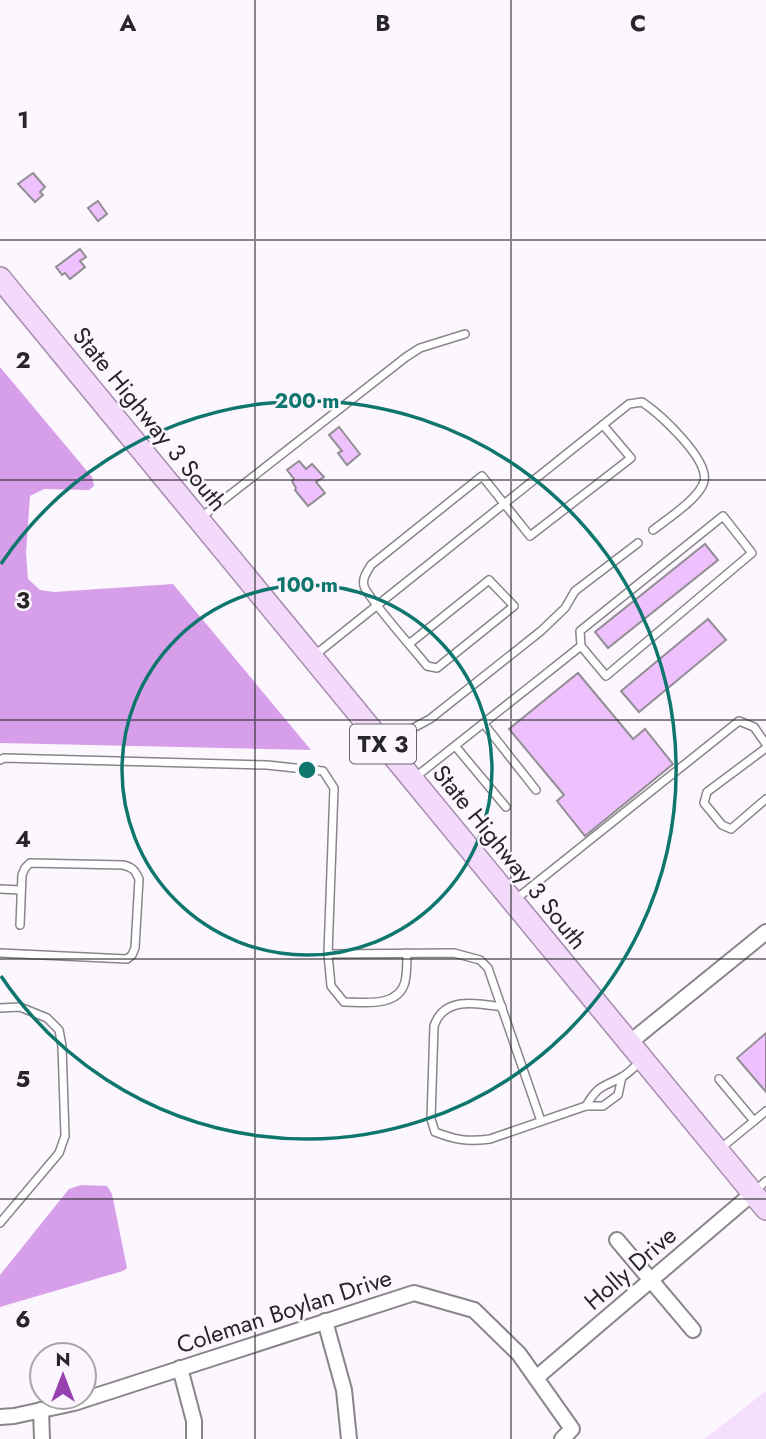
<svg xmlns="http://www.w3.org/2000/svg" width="766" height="1439" font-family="Jost,sans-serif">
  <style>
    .green { fill: #f6dffd }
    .water { fill: #d79ee9 }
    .building { fill: #efc0fe; stroke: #928e94; stroke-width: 2 }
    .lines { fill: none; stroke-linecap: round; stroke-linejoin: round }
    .lane-casing { stroke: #8a858b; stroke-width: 10 }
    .street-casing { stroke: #8a858b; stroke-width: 18 }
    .primary-casing { stroke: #a78baf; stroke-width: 24 }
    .lane { stroke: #fff; stroke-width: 7 }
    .street { stroke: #fff; stroke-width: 14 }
    .primary { stroke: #f3dafa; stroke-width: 21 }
    .grid { fill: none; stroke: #282629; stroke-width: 2; stroke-opacity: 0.55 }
    .ring { fill: none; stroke: #0f766e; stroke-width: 3.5 }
    .labels { text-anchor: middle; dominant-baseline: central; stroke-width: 5; stroke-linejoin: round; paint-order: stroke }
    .shield { fill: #fcf7fe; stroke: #686569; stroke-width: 2 }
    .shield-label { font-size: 23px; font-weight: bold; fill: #282629 }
    .street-label { font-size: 24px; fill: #282629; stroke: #fcf7fe }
    .grid-label { font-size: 23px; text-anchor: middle; font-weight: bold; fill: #282629; stroke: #fcf7fe; stroke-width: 5; stroke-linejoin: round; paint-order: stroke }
    .centre { fill: #0f766e; stroke: #fcf7fe; stroke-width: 3.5 }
    .ring-label { font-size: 21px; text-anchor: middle; font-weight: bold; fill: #0f766e; stroke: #fcf7fe; stroke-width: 5; stroke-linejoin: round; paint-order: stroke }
  </style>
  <rect width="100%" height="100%" fill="#fcf7fe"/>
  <!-- green -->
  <path class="green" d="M 766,1391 L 766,1439 L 704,1439 Z"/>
  <!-- water -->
  <g class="water">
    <path d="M 0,367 L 92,477 L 94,486 L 89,490 L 44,489 L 30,496 L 26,553 L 28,579 L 40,590 L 54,592 L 173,584 L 311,750 L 0,743 Z"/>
    <path d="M 81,1185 L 107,1186 L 112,1194 L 127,1268 L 123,1271 L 0,1307 L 0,1275 L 69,1189 Z"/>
  </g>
  <!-- building -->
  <g class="building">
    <path d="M 33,173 L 45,187 L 40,192 L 43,195 L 35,202 L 18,184 Z"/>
    <path d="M 98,201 L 107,214 L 98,221 L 88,208 Z"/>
    <path d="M 80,249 L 86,257 L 80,261 L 85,267 L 70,279 L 65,273 L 62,275 L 56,267 Z"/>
    <path d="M 339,427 L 360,454 L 347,465 L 338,453 L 342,451 L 329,435 Z"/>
    <path d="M 299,461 L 306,469 L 312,464 L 324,477 L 316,482 L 325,493 L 308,506 L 295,490 L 296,488 L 292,481 L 294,479 L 287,470 Z"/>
    <path d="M 705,544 L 718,560 L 608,648 L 595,632 Z"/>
    <path d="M 708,619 L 726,640 L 639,712 L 621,691 Z"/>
    <path d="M 578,673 L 633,739 L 645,729 L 673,764 L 585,836 L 557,801 L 564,795 L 509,729 Z"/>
    <path d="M 766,1033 L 766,1092 L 737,1058 Z"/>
  </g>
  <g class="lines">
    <defs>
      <g id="lane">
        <path d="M 199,519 L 406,357 L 420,348 L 465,334"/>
        <path d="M 409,644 L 489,580 L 514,606 L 437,668 L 427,666 C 417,653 367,597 364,586 C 362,578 367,572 371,565 L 482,476 L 530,536 L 631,458 L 603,425"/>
        <path d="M 315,655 L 629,404 L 642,402 C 660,414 709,459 704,481 C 701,497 666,520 653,530"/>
        <path d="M 484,724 L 536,790"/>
        <path d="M 385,743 L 430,719 L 541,631 L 565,608 L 575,591 L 638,543"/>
        <path d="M 456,747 L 506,807"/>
        <path d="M 766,748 L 707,792 L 704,803 L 722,825 L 731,829 L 766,799"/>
        <path d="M 0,760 L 4,758 L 267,765 L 323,771 L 334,788 L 328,954 L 454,953 L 480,960 L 488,968 L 541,1121"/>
        <path d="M 413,779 L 581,646 L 606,676 L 752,553 L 723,516 L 580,631 L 581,646"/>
        <path d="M 0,889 L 21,890"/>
        <path d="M 516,899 L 739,721 L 754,727 L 766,744"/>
        <path d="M 0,953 L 127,959 L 132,955 L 135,948 L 139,879 C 135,870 132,867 123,865 L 30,863 L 25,868 L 22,875 L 20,925"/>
        <path d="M 328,954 L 331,986 L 344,1002 C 364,1002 398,1008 405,982 C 407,973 407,962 407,953"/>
        <path d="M 502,1007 C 477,1003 444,996 434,1026 L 431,1119 L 435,1132 C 456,1140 467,1142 490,1139 L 586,1106 L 603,1106 L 618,1095 L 622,1077"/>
        <path d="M 0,1008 L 20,1007 L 47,1018 L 59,1030 L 62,1046 L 65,1136 L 59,1153 L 0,1223"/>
        <path d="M 719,1079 L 754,1121 L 721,1148"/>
        <path d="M 586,1106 C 599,1084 602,1088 622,1077 C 629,1073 635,1066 641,1061"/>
        <path d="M 754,1121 L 766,1111"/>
        <path d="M 756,1190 L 766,1181"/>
      </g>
      <g id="street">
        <path d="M 629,1043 L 766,932"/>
        <path d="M 617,1240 L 693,1330"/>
        <path d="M 325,1321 L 344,1390 L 349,1439"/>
        <path d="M 180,1368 L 194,1421 L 194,1439"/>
        <path d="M 536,1378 L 753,1193"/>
        <path d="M 41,1410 L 42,1439"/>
        <path d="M 0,1417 L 14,1416 L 74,1403 L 414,1293 L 474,1310 L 519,1354 L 572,1429 L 562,1439"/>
      </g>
      <path id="primary" d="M 0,278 L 766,1209"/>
    </defs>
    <!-- lane casing -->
    <use href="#lane" class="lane-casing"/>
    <!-- street casing -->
    <use href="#street" class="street-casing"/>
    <!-- primary casing -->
    <use href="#primary" class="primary-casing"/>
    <!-- lane -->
    <use href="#lane" class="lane"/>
    <!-- street -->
    <use href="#street" class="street"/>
    <!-- primary -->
    <use href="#primary" class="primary"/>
  </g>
  <!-- grid -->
  <path class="grid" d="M 255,0 L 255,1439M 511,0 L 511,1439M 0,240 L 766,240M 0,480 L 766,480M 0,720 L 766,720M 0,959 L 766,959M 0,1199 L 766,1199"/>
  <!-- distance rings -->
  <g class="ring">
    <circle cx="307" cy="770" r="185"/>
    <path d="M1 564A369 369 0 1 1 1 976"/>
  </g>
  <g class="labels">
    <!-- shield labels -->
    <rect class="shield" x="350" y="724.5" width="66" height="39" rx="5"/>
    <g class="shield-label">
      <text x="383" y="744">TX 3</text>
    </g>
    <!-- street labels -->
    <g class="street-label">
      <text transform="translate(150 419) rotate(51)">State Highway 3 South</text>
      <text transform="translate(510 857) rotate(51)">State Highway 3 South</text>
      <text transform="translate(630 1268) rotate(-41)">Holly Drive</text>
      <text transform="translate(284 1311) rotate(-18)">Coleman Boylan Drive</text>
    </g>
  </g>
  <g class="grid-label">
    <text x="128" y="31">A</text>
    <text x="383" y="31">B</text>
    <text x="638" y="31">C</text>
    <text x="23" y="128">1</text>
    <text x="23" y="368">2</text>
    <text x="23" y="608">3</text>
    <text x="23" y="847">4</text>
    <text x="23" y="1087">5</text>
    <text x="23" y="1327">6</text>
  </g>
  <circle cx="307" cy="770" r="10" class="centre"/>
  <g class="ring-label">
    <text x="307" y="408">200 m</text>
    <text x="307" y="592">100 m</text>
  </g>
  <!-- north arrow -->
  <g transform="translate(63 1376)"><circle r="33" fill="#fcf7fe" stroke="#a7a3a9" stroke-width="2"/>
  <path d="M0-5L12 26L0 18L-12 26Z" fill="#9641af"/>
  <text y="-10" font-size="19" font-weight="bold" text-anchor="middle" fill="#282629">N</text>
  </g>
</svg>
